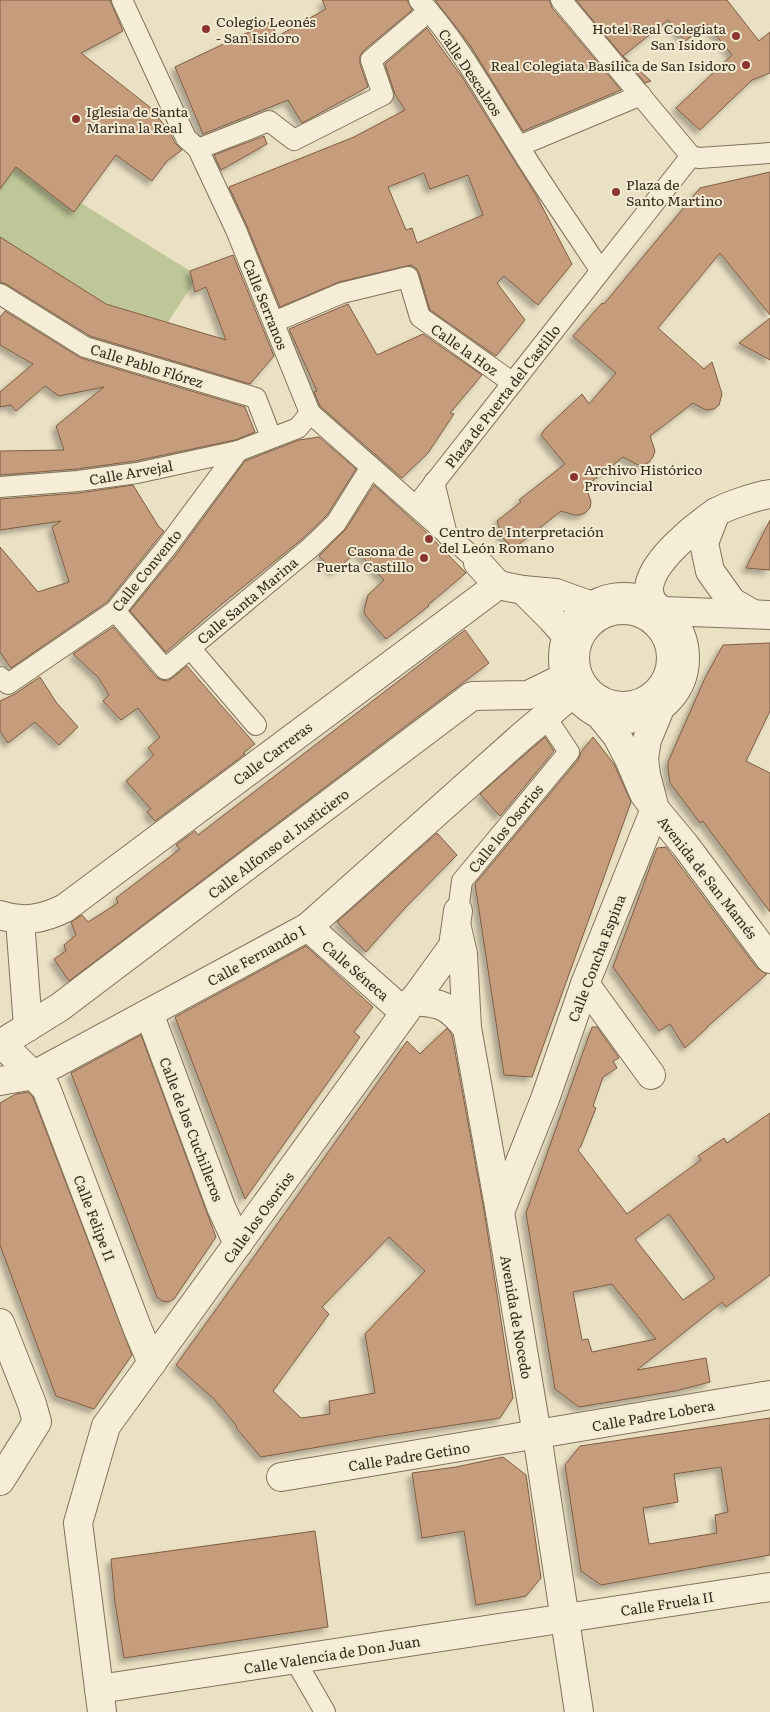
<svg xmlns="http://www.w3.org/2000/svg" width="770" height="1712" font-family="Literata,serif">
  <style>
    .green { fill: #bfc798 }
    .building { fill: #c59d7c; stroke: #7f5d43; fill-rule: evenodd; filter: url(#shadow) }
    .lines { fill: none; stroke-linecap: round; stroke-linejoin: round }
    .pedestrian-casing { stroke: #82725b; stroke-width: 22 }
    .minor-casing { stroke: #82725b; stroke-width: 30 }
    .tertiary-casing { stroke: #82725b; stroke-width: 30 }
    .pedestrian { stroke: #f5edd5; stroke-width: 20 }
    .minor { stroke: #f5edd5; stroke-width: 28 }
    .tertiary { stroke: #f5edd5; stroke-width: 28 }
    .poi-dot { fill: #8c3430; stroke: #f2ead1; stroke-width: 2 }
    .labels { text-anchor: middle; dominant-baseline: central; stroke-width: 4; stroke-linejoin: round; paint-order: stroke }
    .poi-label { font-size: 14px; fill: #33291e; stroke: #f2ead1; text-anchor: start }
    .street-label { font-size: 14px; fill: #33291e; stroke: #f2ead1 }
  </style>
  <defs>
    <filter id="shadow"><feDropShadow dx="-4.5" dy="4.5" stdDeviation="2.5" flood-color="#0004"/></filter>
  </defs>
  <rect width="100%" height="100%" fill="#eae0c3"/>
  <!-- green -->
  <path class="green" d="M 16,167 L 74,211 L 81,203 L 190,271 L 193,284 L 168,322 L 106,304 L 0,237 L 0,189 Z"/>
  <!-- building -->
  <g class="building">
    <path d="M 0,0 L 110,0 L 123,31 L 81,53 L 151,108 L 170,133 L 175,143 L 182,150 L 167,161 L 152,181 L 116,155 L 74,212 L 16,167 L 0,189 Z"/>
    <path d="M 322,0 L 407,0 L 412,10 L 363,51 L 360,56 L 360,64 L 368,87 L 302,123 L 288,100 L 203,134 L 175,67 L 270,22 L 278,36 L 326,9 Z"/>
    <path d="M 435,0 L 549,0 L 552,8 L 621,90 L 523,131 L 470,45 Z"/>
    <path d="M 576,0 L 727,0 L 759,41 L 770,32 L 770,73 L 752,80 L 700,130 L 676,108 L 732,55 L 707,24 L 685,41 L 668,20 L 623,56 L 651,81 L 645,83 Z"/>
    <path d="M 427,28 L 462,77 L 536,195 L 572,264 L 538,305 L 504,276 L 497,283 L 525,320 L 496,356 L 430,310 L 419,273 L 416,268 L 411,265 L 339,282 L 280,307 L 247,226 L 229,187 L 354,137 L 405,110 L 395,94 L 385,64 ZM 424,173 L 430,189 L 468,175 L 483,215 L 417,243 L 412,228 L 406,230 L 388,187 Z"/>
    <path d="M 264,136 L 267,144 L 221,170 L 214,155 Z"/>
    <path d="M 770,172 L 770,315 L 720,253 L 658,328 L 704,369 L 712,362 L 722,394 L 719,405 L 714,409 L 706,410 L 693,403 L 650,436 L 655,451 L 653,457 L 649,462 L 644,465 L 638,465 L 623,457 L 586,486 L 591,502 L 590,508 L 585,513 L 580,515 L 574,515 L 561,511 L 513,549 L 503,538 L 497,521 L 521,502 L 519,500 L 565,464 L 541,435 L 545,429 L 582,394 L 589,404 L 616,373 L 573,336 L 602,303 L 604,304 L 700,188 Z"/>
    <path d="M 0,237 L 106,304 L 226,340 L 206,287 L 195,292 L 190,271 L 233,255 L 274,356 L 250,384 L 90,336 L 6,284 L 0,282 Z"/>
    <path d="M 348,304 L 377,355 L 423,334 L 482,375 L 450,413 L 454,414 L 428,453 L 402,478 L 320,406 L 314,392 L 317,391 L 289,329 Z"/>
    <path d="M 5,311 L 81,358 L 245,407 L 255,432 L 235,440 L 135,461 L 77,469 L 0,475 L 0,451 L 64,450 L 56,426 L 104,387 L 59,396 L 45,386 L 16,411 L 11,405 L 0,407 L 0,392 L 33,364 L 0,345 L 0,317 Z"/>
    <path d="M 770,318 L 770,360 L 739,343 Z"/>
    <path d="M 319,437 L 356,469 L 327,515 L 302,539 L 222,604 L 166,652 L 130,611 L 176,555 L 245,461 L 299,440 Z"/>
    <path d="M 133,485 L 159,527 L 164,531 L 107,602 L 11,668 L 0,652 L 0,547 L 38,592 L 69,582 L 52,527 L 61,521 L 0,530 L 0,499 L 79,493 Z"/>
    <path d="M 374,485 L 425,531 L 466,573 L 428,605 L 429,606 L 386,639 L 366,616 L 364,611 L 368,595 L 384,580 L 357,551 L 334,572 L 319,556 L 346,529 Z"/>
    <path d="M 770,520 L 770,570 L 746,568 Z"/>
    <path d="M 113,627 L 156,677 L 161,680 L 167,681 L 172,678 L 187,666 L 255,744 L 243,753 L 245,754 L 155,821 L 147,812 L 151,809 L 126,781 L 154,755 L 148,748 L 160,737 L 138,708 L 121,720 L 103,701 L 109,695 L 98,677 L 73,654 Z"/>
    <path d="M 465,630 L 489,663 L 69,981 L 54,959 L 66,951 L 64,945 L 76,935 L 71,922 L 82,915 L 88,922 L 118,903 L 116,898 L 180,849 L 176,845 L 195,831 L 198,835 Z"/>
    <path d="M 770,643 L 770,711 L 746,761 L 770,773 L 770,912 L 703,821 L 700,823 L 670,783 L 668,769 L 668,762 L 705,678 L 723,645 Z"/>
    <path d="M 40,677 L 56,702 L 78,727 L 59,745 L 35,722 L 8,743 L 0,731 L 0,701 L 15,694 Z"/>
    <path d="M 545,737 L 554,751 L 500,816 L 480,794 Z"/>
    <path d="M 593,737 L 614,764 L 631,802 L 532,1077 L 504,1075 L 475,884 L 578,760 L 581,752 Z"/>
    <path d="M 437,833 L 457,855 L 405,908 L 366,952 L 337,922 Z"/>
    <path d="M 666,847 L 757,968 L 767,974 L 707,1027 L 707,1028 L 685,1048 L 670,1024 L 659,1031 L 613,967 L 657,848 Z"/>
    <path d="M 306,946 L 373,1007 L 354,1032 L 360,1037 L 245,1199 L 175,1017 Z"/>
    <path d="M 592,1027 L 597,1027 L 619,1058 L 613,1061 L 617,1068 L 603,1077 L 593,1106 L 596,1108 L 581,1146 L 578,1150 L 627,1214 L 701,1160 L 698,1156 L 724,1138 L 727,1143 L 770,1113 L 770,1275 L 726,1307 L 722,1302 L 637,1370 L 706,1358 L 710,1382 L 675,1391 L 579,1407 L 555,1389 L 526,1213 ZM 669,1214 L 715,1278 L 683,1300 L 635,1239 ZM 612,1284 L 656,1339 L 592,1352 L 588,1339 L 582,1340 L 573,1292 Z"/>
    <path d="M 447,1028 L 452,1035 L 484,1210 L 513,1398 L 500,1418 L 382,1436 L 261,1457 L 237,1429 L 236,1425 L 215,1400 L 176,1365 L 256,1254 L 407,1041 L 420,1054 ZM 389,1237 L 425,1271 L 365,1334 L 375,1393 L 329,1401 L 330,1414 L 301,1418 L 273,1391 L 329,1314 L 322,1307 Z"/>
    <path d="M 141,1035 L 216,1237 L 174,1299 L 168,1302 L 162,1301 L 157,1297 L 71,1073 Z"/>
    <path d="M 28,1092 L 33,1097 L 132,1355 L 94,1409 L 56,1396 L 0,1245 L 0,1103 L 16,1094 Z"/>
    <path d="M 770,1418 L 770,1555 L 601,1585 L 581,1571 L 565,1465 L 580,1446 ZM 721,1467 L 728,1512 L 715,1515 L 717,1533 L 649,1544 L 643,1508 L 678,1502 L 674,1474 Z"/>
    <path d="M 503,1457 L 526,1475 L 541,1578 L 526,1596 L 476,1605 L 464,1531 L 422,1538 L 412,1473 L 456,1467 Z"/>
    <path d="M 315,1531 L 328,1627 L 124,1658 L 115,1603 L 111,1559 Z"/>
  </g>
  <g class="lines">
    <defs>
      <g id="pedestrian">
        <path d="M 122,0 L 186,138 L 198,149 L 236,230 L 310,413 L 475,559"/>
        <path d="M 419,0 C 459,43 487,96 518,145 C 544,188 573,228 600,270"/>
        <path d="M 561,0 L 691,156 L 699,158 L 770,153"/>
        <path d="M 519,146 L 641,95"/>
        <path d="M 198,149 L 269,121 L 294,140 L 383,95 L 371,60 L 429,11"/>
        <path d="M 0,294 L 85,347 L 256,398 L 271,437"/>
        <path d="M 274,322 L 342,293 L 408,277 L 420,317 L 513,383"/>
        <path d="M 434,482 L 447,535"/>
        <path d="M 0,487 L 78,481 L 137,473 L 238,451 L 298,428 L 310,413"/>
        <path d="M 416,506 L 691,156"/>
        <path d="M 115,611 L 165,669 L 310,548 L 336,523 L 371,467"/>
        <circle cx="623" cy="658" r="44"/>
        <path d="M 190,648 L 256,725"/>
        <path d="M 0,677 L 8,684 L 115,611 L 166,548 L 238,451"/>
        <path d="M 458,911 L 462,881 L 569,752 L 545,716"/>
        <path d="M 295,1660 L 325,1712"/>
      </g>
      <g id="minor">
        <path d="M 716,512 L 704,543 L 710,571 L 732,602 L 753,614"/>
        <path d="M 478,563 L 498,585"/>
        <path d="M 523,590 L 551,618 L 567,636"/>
        <path d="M 652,603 C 651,598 648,592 649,588 C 651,562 694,527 715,513 C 726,506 757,496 770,494"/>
        <path d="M 661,706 L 647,740 L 644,758 L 646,775 L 655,809 L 685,845 L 770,959"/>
        <path d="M 0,915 C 23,923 43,919 65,908 L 498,585 L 523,590 L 556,593 L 592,606"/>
        <path d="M 20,920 L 28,1027"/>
        <path d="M 308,927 L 404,1012"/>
        <path d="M 457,928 L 463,954 L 467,1028 L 500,1212 L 537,1435 L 579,1712"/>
        <path d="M 585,984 L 651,1075"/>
        <path d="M 412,1001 C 442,1003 448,1005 467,1028"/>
        <path d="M 149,1013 L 221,1207 L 238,1244"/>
        <path d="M 0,1042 L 46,1088 L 138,1330 L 152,1363"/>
        <path d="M 2,1043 L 60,1007 L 472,696 L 528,695 L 565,677"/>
        <path d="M 0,1081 L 34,1075 L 308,927 L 520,738 L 573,693"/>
        <path d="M 500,1212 L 545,1099 L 585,984 L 655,809 L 644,794 L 629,759 L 617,736 L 599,714"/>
        <path d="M 0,1323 L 32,1404 L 37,1422 L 0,1481"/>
        <path d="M 281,1477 L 770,1395"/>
        <path d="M 99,1689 L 770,1587"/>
        <path d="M 102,1712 L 78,1523 L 106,1426 L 453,946 L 458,911"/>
      </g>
      <g id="tertiary">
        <circle cx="624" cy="658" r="61"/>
        <path d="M 664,611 L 770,615"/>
      </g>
    </defs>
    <!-- pedestrian casing -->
    <use href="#pedestrian" class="pedestrian-casing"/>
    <!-- minor casing -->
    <use href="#minor" class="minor-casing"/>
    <!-- tertiary casing -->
    <use href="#tertiary" class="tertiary-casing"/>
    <!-- pedestrian -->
    <use href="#pedestrian" class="pedestrian"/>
    <!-- minor -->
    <use href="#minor" class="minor"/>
    <!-- tertiary -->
    <use href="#tertiary" class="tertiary"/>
  </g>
  <!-- markers -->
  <g class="poi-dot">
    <circle cx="206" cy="29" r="5"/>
    <circle cx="736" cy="36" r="5"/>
    <circle cx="746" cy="65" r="5"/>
    <circle cx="76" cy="119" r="5"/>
    <circle cx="616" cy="192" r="5"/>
    <circle cx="574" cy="477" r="5"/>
    <circle cx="429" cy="539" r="5"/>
    <circle cx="424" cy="558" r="5"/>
  </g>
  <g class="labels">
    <!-- poi labels -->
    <g class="poi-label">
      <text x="216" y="21">Colegio Leonés<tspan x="216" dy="16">- San Isidoro</tspan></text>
      <text x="726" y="28" text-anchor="end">Hotel Real Colegiata<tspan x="726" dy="16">San Isidoro</tspan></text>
      <text x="736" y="65" text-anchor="end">Real Colegiata Basílica de San Isidoro</text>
      <text x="86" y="111">Iglesia de Santa<tspan x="86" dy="16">Marina la Real</tspan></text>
      <text x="626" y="184">Plaza de<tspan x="626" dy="16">Santo Martino</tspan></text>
      <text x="584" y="469">Archivo Histórico<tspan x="584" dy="16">Provincial</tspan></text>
      <text x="439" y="531">Centro de Interpretación<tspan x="439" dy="16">del León Romano</tspan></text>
      <text x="414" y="550" text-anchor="end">Casona de<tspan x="414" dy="16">Puerta Castillo</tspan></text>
    </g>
    <!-- street labels -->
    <g class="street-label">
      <text transform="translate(471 72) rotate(56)">Calle Descalzos</text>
      <text transform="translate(266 304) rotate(68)">Calle Serranos</text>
      <text transform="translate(465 349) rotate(35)">Calle la Hoz</text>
      <text transform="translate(147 365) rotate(17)">Calle Pablo Flórez</text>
      <text transform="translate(502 396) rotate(-52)">Plaza de Puerta del Castillo</text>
      <text transform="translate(131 472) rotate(-10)">Calle Arvejal</text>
      <text transform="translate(146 570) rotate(-51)">Calle Convento</text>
      <text transform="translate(247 600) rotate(-40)">Calle Santa Marina</text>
      <text transform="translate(272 753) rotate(-37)">Calle Carreras</text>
      <text transform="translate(505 828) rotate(-51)">Calle los Osorios</text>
      <text transform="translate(278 843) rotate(-37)">Calle Alfonso el Justiciero</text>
      <text transform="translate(708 877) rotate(52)">Avenida de San Mamés</text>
      <text transform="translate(256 955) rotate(-29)">Calle Fernando I</text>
      <text transform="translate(596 958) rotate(-69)">Calle Concha Espina</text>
      <text transform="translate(356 970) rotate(41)">Calle Séneca</text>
      <text transform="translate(192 1129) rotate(69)">Calle de los Cuchilleros</text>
      <text transform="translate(258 1217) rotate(-54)">Calle los Osorios</text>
      <text transform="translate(95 1218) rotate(69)">Calle Felipe II</text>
      <text transform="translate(517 1317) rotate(80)">Avenida de Nocedo</text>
      <text transform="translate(653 1415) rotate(-10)">Calle Padre Lobera</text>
      <text transform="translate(409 1456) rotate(-9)">Calle Padre Getino</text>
      <text transform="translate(667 1603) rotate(-9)">Calle Fruela II</text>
      <text transform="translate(332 1654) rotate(-9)">Calle Valencia de Don Juan</text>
    </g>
  </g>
</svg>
